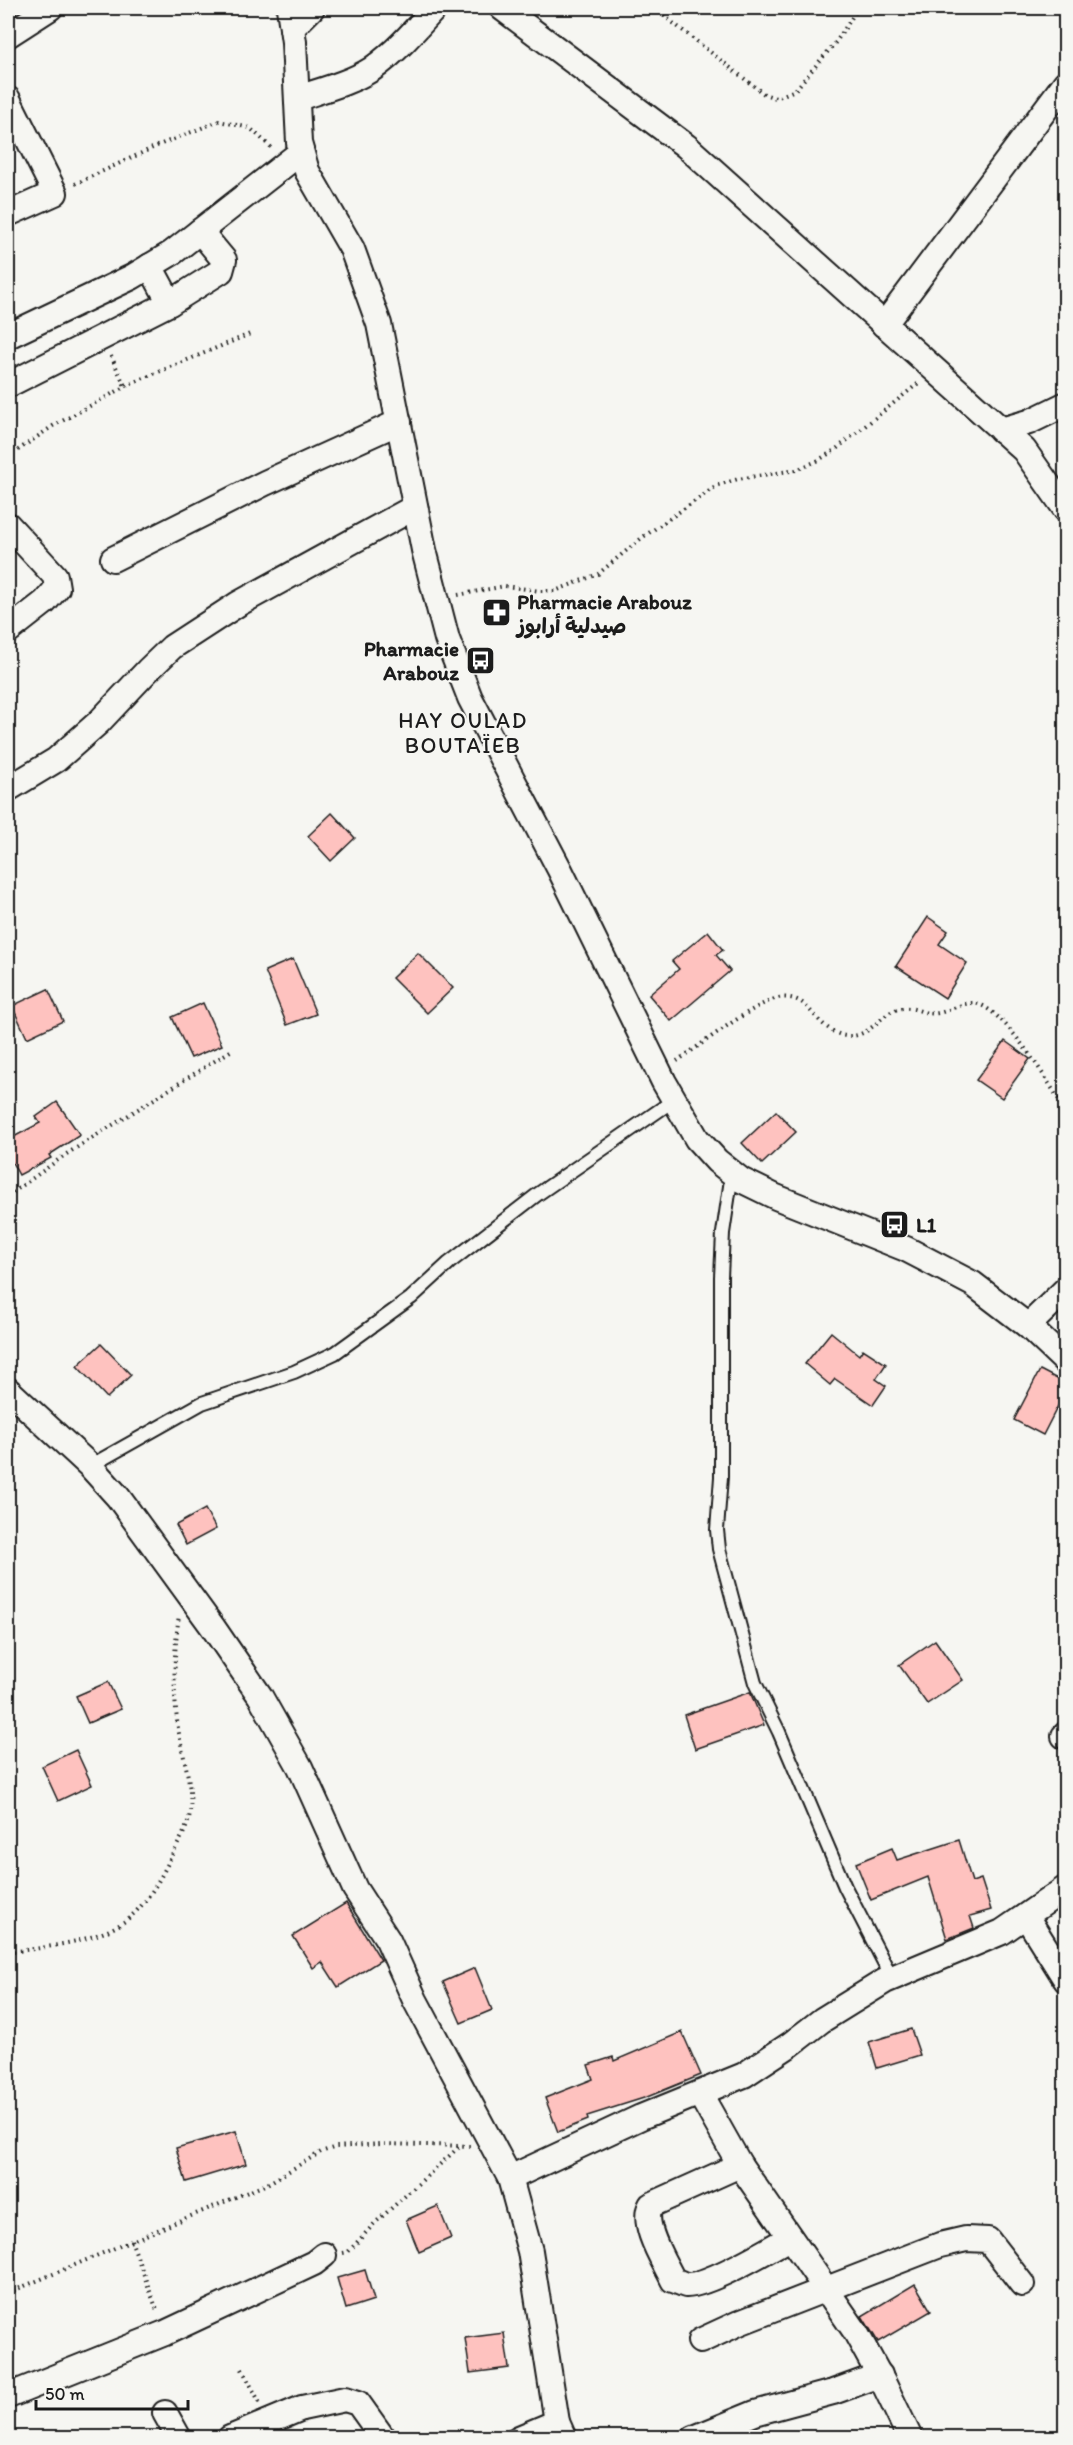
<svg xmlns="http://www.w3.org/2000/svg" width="1073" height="2445" font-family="Itim,'Playpen Sans Arabic',sans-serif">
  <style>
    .building { fill: #fec2bf; stroke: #1c1c1c; stroke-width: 1.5 }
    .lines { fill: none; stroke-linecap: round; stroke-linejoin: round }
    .service-casing { stroke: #1c1c1c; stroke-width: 16 }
    .minor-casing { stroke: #1c1c1c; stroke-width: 28 }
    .path { stroke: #1c1c1c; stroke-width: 4; stroke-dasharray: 1.5 4.5; stroke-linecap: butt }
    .service { stroke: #f6f6f2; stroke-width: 12 }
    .minor { stroke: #f6f6f2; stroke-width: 24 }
    .labels { text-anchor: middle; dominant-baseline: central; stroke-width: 4.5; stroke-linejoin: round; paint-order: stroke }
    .poi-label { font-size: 21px; font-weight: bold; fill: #1c1c1c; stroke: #f6f6f2; text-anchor: start }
    .neighbourhood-label { font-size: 22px; letter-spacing: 1.5px; fill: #1c1c1c; stroke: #f6f6f2 }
  </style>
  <rect width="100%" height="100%" fill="#f6f6f2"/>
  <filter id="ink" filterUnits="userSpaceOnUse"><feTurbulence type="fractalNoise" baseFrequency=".0167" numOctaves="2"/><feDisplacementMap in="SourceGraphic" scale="12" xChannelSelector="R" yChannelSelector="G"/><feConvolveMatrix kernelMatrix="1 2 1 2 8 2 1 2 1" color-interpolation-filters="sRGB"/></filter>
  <g filter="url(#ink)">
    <!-- building -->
    <g class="building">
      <path d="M 332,813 L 355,838 L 331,861 L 308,836 Z"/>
      <path d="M 928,917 L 948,931 L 939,944 L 967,963 L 945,998 L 896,966 Z"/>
      <path d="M 708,931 L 723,950 L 716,955 L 730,971 L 671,1021 L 649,995 L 679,969 L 672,961 Z"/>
      <path d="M 418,953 L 453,988 L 427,1013 L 392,978 Z"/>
      <path d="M 293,959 L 316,1014 L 287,1025 L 265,971 Z"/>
      <path d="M 48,989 L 63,1021 L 27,1038 L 12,1006 Z"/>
      <path d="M 203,1003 L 222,1045 L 191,1058 L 172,1017 Z"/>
      <path d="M 1005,1041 L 1030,1059 L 1002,1098 L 976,1080 Z"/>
      <path d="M 57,1102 L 80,1135 L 49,1155 L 51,1158 L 19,1175 L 8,1155 L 8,1140 L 40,1123 L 36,1117 Z"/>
      <path d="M 776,1111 L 796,1132 L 762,1164 L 742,1143 Z"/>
      <path d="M 831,1332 L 859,1355 L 863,1349 L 886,1364 L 876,1379 L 886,1386 L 873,1405 L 835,1379 L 830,1385 L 805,1364 Z"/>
      <path d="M 101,1344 L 131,1375 L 107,1398 L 77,1366 Z"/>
      <path d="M 1040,1370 L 1065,1383 L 1065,1392 L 1043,1435 L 1014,1420 Z"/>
      <path d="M 205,1509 L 216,1529 L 186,1545 L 176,1525 Z"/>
      <path d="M 935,1640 L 963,1680 L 927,1704 L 899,1665 Z"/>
      <path d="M 108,1682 L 121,1709 L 88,1723 L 76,1696 Z"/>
      <path d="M 750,1692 L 764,1725 L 695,1749 L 684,1715 Z"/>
      <path d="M 76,1750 L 92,1785 L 58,1801 L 42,1766 Z"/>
      <path d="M 959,1840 L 972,1882 L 981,1879 L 991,1910 L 970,1916 L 974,1928 L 947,1939 L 928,1877 L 871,1900 L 856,1863 L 892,1848 L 897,1860 Z"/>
      <path d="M 346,1903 L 381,1960 L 338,1987 L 322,1962 L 313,1968 L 293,1936 Z"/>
      <path d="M 475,1968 L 492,2010 L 461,2023 L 443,1982 Z"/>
      <path d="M 911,2029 L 920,2055 L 877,2068 L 869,2042 Z"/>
      <path d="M 682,2032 L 701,2075 L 647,2097 L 587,2116 L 588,2120 L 558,2132 L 545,2098 L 593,2079 L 588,2065 L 613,2057 L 614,2061 Z"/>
      <path d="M 236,2131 L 246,2164 L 186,2182 L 176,2148 Z"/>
      <path d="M 438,2206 L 451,2238 L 419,2252 L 406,2220 Z"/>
      <path d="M 365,2270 L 374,2300 L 346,2309 L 337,2278 Z"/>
      <path d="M 915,2284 L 931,2311 L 878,2342 L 862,2316 Z"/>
      <path d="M 504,2333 L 509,2368 L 470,2373 L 465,2338 Z"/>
    </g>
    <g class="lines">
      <defs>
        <g id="service">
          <path d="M 732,1173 L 723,1233 L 721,1277 L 721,1477 L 717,1530 L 719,1549 L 755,1683 L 779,1732 L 845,1887 L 892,1978"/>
          <path d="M 90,1466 L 202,1403 L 294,1372 L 335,1353 L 411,1298 L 449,1263 L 538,1194 L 674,1100"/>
        </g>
        <g id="minor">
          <path d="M 289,8 L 294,42 L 299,143 L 307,171 L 352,249 L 379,324 L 424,550 L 447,639 L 470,698 L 560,870 L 664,1082 L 697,1139 L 717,1161 L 741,1180 L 776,1197 L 906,1249 L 973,1284 L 1028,1326 L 1066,1362"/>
          <path d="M 502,8 L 686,146 L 1024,450 L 1066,510"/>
          <path d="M 292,28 L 312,8"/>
          <path d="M 8,35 L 50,8"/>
          <path d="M 298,98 C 322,90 350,83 372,69 C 396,52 416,29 435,8"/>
          <path d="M 8,99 L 55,193 L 8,214"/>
          <path d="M 170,303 L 221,271 L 224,260 L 200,231"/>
          <path d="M 884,325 L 1066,82"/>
          <path d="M 8,336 L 132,277 L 172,253 L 301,152"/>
          <path d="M 8,385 L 170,303 L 150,266"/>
          <path d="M 1001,430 L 1029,422 L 1066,404"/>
          <path d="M 8,525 L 55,576 L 57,588 L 45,602 L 8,631"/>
          <path d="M 113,559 L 265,483 L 399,422"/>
          <path d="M 8,789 L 56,760 L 99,722 L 148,670 L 172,647 L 238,604 L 415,507"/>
          <path d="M 1028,1326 L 1066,1289"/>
          <path d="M 8,1390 L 90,1466 L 118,1497 L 212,1626 L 260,1696 L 300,1767 L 355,1889 L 388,1940 L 415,2000 L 510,2178 L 530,2251 L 557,2422 L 564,2438"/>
          <path d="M 1064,1736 L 1066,1734"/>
          <path d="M 1026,1916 L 1066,1980"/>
          <path d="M 700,2094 L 740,2165 L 855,2331 L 883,2382 L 910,2438"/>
          <path d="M 740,2165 L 651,2205 C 640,2224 664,2261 673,2280 C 677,2281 682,2284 686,2285 C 707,2286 770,2249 789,2238"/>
          <path d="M 510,2178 L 641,2117 L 744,2075 L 791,2044 L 822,2020 L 885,1981 L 1002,1932 L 1066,1888"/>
          <path d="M 700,2341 L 739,2323 L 940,2245 L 966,2239 L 988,2240 L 1022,2284"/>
          <path d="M 8,2396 L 165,2333 L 314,2263 L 324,2255"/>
          <path d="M 165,2413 L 179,2438"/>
          <path d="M 230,2438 L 302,2408 L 345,2399 L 358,2403 L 383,2438"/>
          <path d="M 519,2438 L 557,2422"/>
          <path d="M 694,2438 L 755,2413 L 833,2392 L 880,2375"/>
        </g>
      </defs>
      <!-- service casing -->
      <use href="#service" class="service-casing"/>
      <!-- minor casing -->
      <use href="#minor" class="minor-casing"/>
      <!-- path -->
      <g class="path">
        <path d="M 654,8 L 764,94 L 776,98 L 795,90 L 836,42 L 858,8"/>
        <path d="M 75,184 L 159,145 L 219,121 L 250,128 L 273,149"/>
        <path d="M 111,356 L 125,386"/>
        <path d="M 8,457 L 53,426 L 132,383 L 250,334"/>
        <path d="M 458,595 L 505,586 L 540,591 L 555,591 L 598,574 L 643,537 L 718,485 L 738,479 L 796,470 L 817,461 L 835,450 L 920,382"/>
        <path d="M 677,1061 C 701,1045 753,1004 778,998 C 788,996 800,999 807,1007 C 819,1020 832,1037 851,1036 C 872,1035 880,1014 898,1009 C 913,1004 924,1016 938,1013 C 950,1011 961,1003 973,1003 C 1002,1004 1052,1087 1066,1112"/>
        <path d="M 8,1196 L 65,1155 L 232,1050"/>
        <path d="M 8,1952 C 39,1949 96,1941 122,1923 C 144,1909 160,1880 171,1857 C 178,1843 189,1827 190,1811 C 193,1781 180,1750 177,1720 C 173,1685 174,1651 179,1615"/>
        <path d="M 131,2240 L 158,2313"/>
        <path d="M 343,2253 L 348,2252 L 374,2224 L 459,2147"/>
        <path d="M 8,2293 L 267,2184 L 321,2152 L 336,2147 L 381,2144 L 470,2146"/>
        <path d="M 242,2369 L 260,2403"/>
      </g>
      <!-- service -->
      <use href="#service" class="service"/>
      <!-- minor -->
      <use href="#minor" class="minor"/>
    </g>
  </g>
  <!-- icons -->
  <defs>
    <symbol id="pharmacy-square" viewBox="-11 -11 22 22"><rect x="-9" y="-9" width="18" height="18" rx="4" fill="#1c1c1c" stroke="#f6f6f2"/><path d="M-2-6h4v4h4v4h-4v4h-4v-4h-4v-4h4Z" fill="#fff"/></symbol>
    <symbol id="bus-square" viewBox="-11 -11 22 22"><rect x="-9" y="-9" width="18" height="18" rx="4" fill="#1c1c1c" stroke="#f6f6f2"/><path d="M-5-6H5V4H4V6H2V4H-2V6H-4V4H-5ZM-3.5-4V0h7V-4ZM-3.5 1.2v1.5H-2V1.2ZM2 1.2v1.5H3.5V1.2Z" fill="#fff"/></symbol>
  </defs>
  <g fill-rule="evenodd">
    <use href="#pharmacy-square" x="480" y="596" width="33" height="33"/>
    <use href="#bus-square" x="464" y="644" width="33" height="33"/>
    <use href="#bus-square" x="878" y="1208" width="33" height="33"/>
  </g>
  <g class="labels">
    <!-- poi labels -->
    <g class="poi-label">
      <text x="517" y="601">Pharmacie Arabouz<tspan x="517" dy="24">صيدلية أرابوز</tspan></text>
      <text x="459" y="648" text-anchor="end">Pharmacie<tspan x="459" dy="24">Arabouz</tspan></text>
      <text x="916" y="1224">L1</text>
    </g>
    <!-- neighbourhood labels -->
    <g class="neighbourhood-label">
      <text x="463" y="720">HAY OULAD<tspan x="463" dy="25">BOUTAÏEB</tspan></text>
    </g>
  </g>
  <!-- margin -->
  <rect width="1073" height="2445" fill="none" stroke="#f6f6f2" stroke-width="30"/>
  <rect x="15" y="15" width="1043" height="2415" fill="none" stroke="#1c1c1c" stroke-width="2" filter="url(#ink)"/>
  <!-- scale -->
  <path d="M36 2400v9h152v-9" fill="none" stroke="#1c1c1c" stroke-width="3"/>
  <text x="45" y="2400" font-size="18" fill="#1c1c1c" stroke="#f6f6f2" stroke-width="4.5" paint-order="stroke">50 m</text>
</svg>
